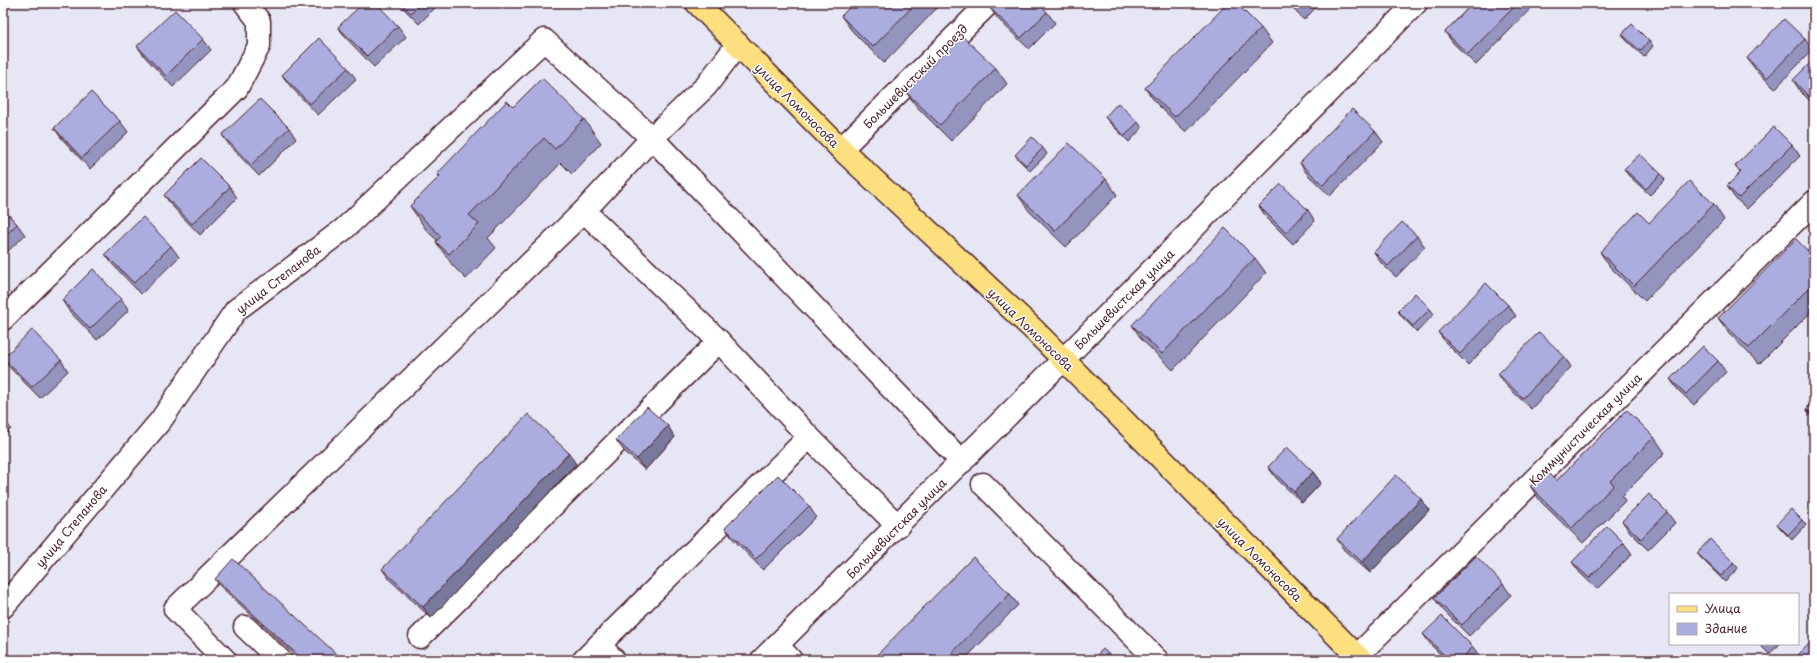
<svg xmlns="http://www.w3.org/2000/svg" width="1817" height="663" font-family="'Playpen Sans',sans-serif">
  <style>
    .lines { fill: none; stroke-linecap: round; stroke-linejoin: round }
    .minor-casing { stroke: #4a1f2b; stroke-width: 25 }
    .major-casing { stroke: #4a1f2b; stroke-width: 25 }
    .minor { stroke: #fff; stroke-width: 22 }
    .major { stroke: #fce080; stroke-width: 22 }
    .wall { fill: #9395bf; stroke: #4a1f2b }
    .shaded-wall { fill: #78799b; stroke: #4a1f2b }
    .building { fill: #abadde; stroke: #4a1f2b }
    .labels { text-anchor: middle; dominant-baseline: central; stroke-width: 3; stroke-linejoin: round; paint-order: stroke }
    .street-label { font-size: 12px; fill: #4a1f2b; stroke: #fff }
  </style>
  <rect width="100%" height="100%" fill="#e6e6f5"/>
  <filter id="ink" filterUnits="userSpaceOnUse"><feTurbulence type="fractalNoise" baseFrequency=".025" numOctaves="2"/><feDisplacementMap in="SourceGraphic" scale="8" xChannelSelector="R" yChannelSelector="G"/><feConvolveMatrix kernelMatrix="1 2 1 2 8 2 1 2 1" color-interpolation-filters="sRGB"/></filter>
  <g filter="url(#ink)">
    <g class="lines">
      <defs>
        <g id="minor">
          <path d="M 841,149 L 989,3"/>
          <path d="M 584,211 L 719,341 L 809,437 L 898,526"/>
          <path d="M 3,319 L 237,88 L 259,46 L 259,21 L 245,3"/>
          <path d="M 983,484 L 1157,660"/>
          <path d="M 3,607 L 161,420 L 236,310 L 344,229 L 544,40 L 652,138 L 962,462"/>
          <path d="M 245,627 L 280,660"/>
          <path d="M 420,637 L 719,341"/>
          <path d="M 599,645 L 614,660"/>
          <path d="M 777,645 L 791,660"/>
          <path d="M 1357,656 L 1814,202"/>
          <path d="M 225,660 L 175,609 L 584,211 L 652,138 L 706,86 L 738,44"/>
          <path d="M 584,660 L 809,437"/>
          <path d="M 762,660 L 1063,360 L 1416,3"/>
        </g>
        <path id="major" d="M 697,3 L 841,149 L 1033,329 L 1361,660"/>
      </defs>
      <!-- minor casing -->
      <use href="#minor" class="minor-casing"/>
      <!-- major casing -->
      <use href="#major" class="major-casing"/>
      <!-- minor -->
      <use href="#minor" class="minor"/>
      <!-- major -->
      <use href="#major" class="major"/>
    </g>
    <!-- wall -->
    <g class="wall">
      <path d="M 398,3 L 440,3 L 419,24 Z"/>
      <path d="M 854,3 L 933,3 L 937,8 L 884,63 L 852,31 L 841,16 Z"/>
      <path d="M 1085,3 L 1093,3 L 1089,7 Z"/>
      <path d="M 1287,3 L 1320,3 L 1304,20 Z"/>
      <path d="M 1473,3 L 1536,3 L 1476,65 L 1453,43 L 1445,32 Z"/>
      <path d="M 990,8 L 1047,12 L 1055,23 L 1029,49 L 998,19 Z"/>
      <path d="M 398,26 L 406,37 L 374,67 L 346,38 L 338,27 Z"/>
      <path d="M 1261,28 L 1272,43 L 1186,132 L 1156,103 L 1145,88 Z"/>
      <path d="M 1622,34 L 1649,41 L 1653,46 L 1644,57 L 1626,40 Z"/>
      <path d="M 203,39 L 211,50 L 173,87 L 145,57 L 137,46 Z"/>
      <path d="M 1805,39 L 1812,50 L 1775,89 L 1755,69 L 1747,58 Z"/>
      <path d="M 1814,59 L 1814,105 L 1800,91 L 1793,80 Z"/>
      <path d="M 348,68 L 356,79 L 318,115 L 290,86 L 282,75 Z"/>
      <path d="M 996,68 L 1007,84 L 951,141 L 917,107 L 906,92 Z"/>
      <path d="M 513,107 L 584,119 L 601,143 L 572,174 L 561,163 L 488,238 L 496,248 L 466,279 L 453,266 L 436,242 L 437,240 L 427,231 L 410,206 L 439,177 L 437,174 Z"/>
      <path d="M 1105,117 L 1138,122 L 1142,128 L 1129,142 L 1109,122 Z"/>
      <path d="M 120,121 L 128,132 L 90,169 L 62,139 L 54,128 Z"/>
      <path d="M 289,128 L 296,139 L 259,176 L 230,146 L 222,135 Z"/>
      <path d="M 1375,131 L 1383,142 L 1330,196 L 1307,174 L 1300,163 Z"/>
      <path d="M 1792,145 L 1800,156 L 1747,209 L 1734,197 L 1727,186 L 1740,173 L 1735,166 Z"/>
      <path d="M 1043,148 L 1047,154 L 1030,171 L 1019,160 L 1015,155 Z"/>
      <path d="M 1624,169 L 1661,174 L 1665,180 L 1650,195 L 1628,175 Z"/>
      <path d="M 1106,179 L 1117,195 L 1066,247 L 1029,211 L 1018,195 Z"/>
      <path d="M 230,187 L 237,198 L 200,235 L 172,206 L 164,195 Z"/>
      <path d="M 1714,204 L 1724,220 L 1645,301 L 1610,267 L 1600,252 L 1649,223 Z"/>
      <path d="M 1259,206 L 1308,210 L 1315,221 L 1293,244 L 1266,217 Z"/>
      <path d="M 3,209 L 17,224 L 25,235 L 3,256 Z"/>
      <path d="M 1417,236 L 1425,247 L 1396,277 L 1381,263 L 1374,252 Z"/>
      <path d="M 171,246 L 179,257 L 141,294 L 113,265 L 105,254 Z"/>
      <path d="M 1814,257 L 1814,309 L 1759,364 L 1729,333 L 1718,318 Z"/>
      <path d="M 1255,258 L 1266,273 L 1173,370 L 1142,340 L 1132,325 Z"/>
      <path d="M 121,299 L 129,310 L 97,340 L 69,311 L 62,300 Z"/>
      <path d="M 1508,305 L 1516,316 L 1468,365 L 1446,343 L 1438,332 Z"/>
      <path d="M 1430,309 L 1434,314 L 1417,332 L 1402,317 L 1398,311 Z"/>
      <path d="M 1564,356 L 1571,367 L 1531,409 L 1506,385 L 1498,374 Z"/>
      <path d="M 3,358 L 61,360 L 68,371 L 40,398 L 11,369 Z"/>
      <path d="M 1718,361 L 1726,372 L 1694,405 L 1678,390 L 1670,379 Z"/>
      <path d="M 1814,401 L 1814,420 L 1806,409 Z"/>
      <path d="M 3,417 L 11,429 L 3,437 Z"/>
      <path d="M 675,437 L 645,470 L 624,451 L 616,440 Z"/>
      <path d="M 1654,437 L 1665,453 L 1622,496 L 1625,501 L 1583,543 L 1541,502 L 1530,486 L 1556,481 Z"/>
      <path d="M 576,464 L 431,618 L 390,580 L 382,569 Z"/>
      <path d="M 1268,467 L 1313,472 L 1321,483 L 1302,503 L 1276,478 Z"/>
      <path d="M 1421,499 L 1429,510 L 1370,573 L 1344,550 L 1337,539 Z"/>
      <path d="M 809,506 L 816,517 L 763,570 L 733,539 L 725,528 Z"/>
      <path d="M 1667,512 L 1675,523 L 1648,550 L 1630,532 L 1622,521 Z"/>
      <path d="M 1802,520 L 1806,525 L 1792,540 L 1781,529 L 1777,524 Z"/>
      <path d="M 1624,543 L 1632,554 L 1597,589 L 1580,573 L 1572,562 Z"/>
      <path d="M 1697,553 L 1734,563 L 1738,568 L 1725,582 L 1701,558 Z"/>
      <path d="M 215,579 L 343,660 L 300,660 L 219,585 Z"/>
      <path d="M 1503,584 L 1511,595 L 1469,636 L 1442,609 L 1434,598 Z"/>
      <path d="M 1010,594 L 1018,605 L 964,660 L 872,660 Z"/>
      <path d="M 1423,634 L 1473,647 L 1481,658 L 1479,660 L 1446,660 L 1431,645 Z"/>
      <path d="M 1759,644 L 1780,644 L 1769,654 Z"/>
    </g>
    <!-- shaded-wall -->
    <g class="shaded-wall">
      <path d="M 668,426 L 675,437 L 645,470 L 637,459 Z"/>
      <path d="M 569,453 L 576,464 L 431,618 L 423,607 Z"/>
      <path d="M 1313,472 L 1321,483 L 1302,503 L 1294,492 Z"/>
      <path d="M 1421,499 L 1429,510 L 1370,573 L 1362,562 Z"/>
    </g>
    <!-- building -->
    <g class="building">
      <path d="M 363,3 L 376,3 L 398,26 L 367,56 L 338,27 Z"/>
      <path d="M 401,3 L 421,3 L 411,13 Z"/>
      <path d="M 854,3 L 916,3 L 873,47 L 841,16 Z"/>
      <path d="M 994,3 L 1038,3 L 1047,12 L 1021,38 L 990,8 Z"/>
      <path d="M 1228,3 L 1236,3 L 1261,28 L 1175,117 L 1145,88 Z"/>
      <path d="M 1291,3 L 1302,3 L 1296,9 Z"/>
      <path d="M 1473,3 L 1518,3 L 1468,54 L 1445,32 Z"/>
      <path d="M 175,10 L 203,39 L 166,76 L 137,46 Z"/>
      <path d="M 1784,19 L 1805,39 L 1767,78 L 1747,58 Z"/>
      <path d="M 1632,24 L 1649,41 L 1640,51 L 1622,34 Z"/>
      <path d="M 961,35 L 996,68 L 940,125 L 906,92 Z"/>
      <path d="M 319,38 L 348,68 L 310,104 L 282,75 Z"/>
      <path d="M 1814,59 L 1814,102 L 1793,80 Z"/>
      <path d="M 542,78 L 584,119 L 555,149 L 544,138 L 469,215 L 479,224 L 449,254 L 436,242 L 441,236 L 410,206 L 440,176 L 437,174 L 507,101 L 513,107 Z"/>
      <path d="M 91,92 L 120,121 L 82,158 L 54,128 Z"/>
      <path d="M 260,99 L 289,128 L 251,165 L 222,135 Z"/>
      <path d="M 1118,103 L 1138,122 L 1125,136 L 1105,117 Z"/>
      <path d="M 1352,109 L 1375,131 L 1323,185 L 1300,163 Z"/>
      <path d="M 1774,127 L 1792,145 L 1739,198 L 1727,186 L 1741,172 L 1735,166 Z"/>
      <path d="M 1032,137 L 1043,148 L 1026,165 L 1015,155 Z"/>
      <path d="M 1069,143 L 1106,179 L 1055,231 L 1018,195 Z"/>
      <path d="M 1640,154 L 1661,174 L 1646,189 L 1624,169 Z"/>
      <path d="M 201,158 L 230,187 L 192,224 L 164,195 Z"/>
      <path d="M 1689,181 L 1714,204 L 1634,286 L 1600,252 L 1638,212 L 1649,223 Z"/>
      <path d="M 1281,184 L 1308,210 L 1286,233 L 1259,206 Z"/>
      <path d="M 3,209 L 17,224 L 3,238 Z"/>
      <path d="M 143,217 L 171,246 L 134,283 L 105,254 Z"/>
      <path d="M 1402,222 L 1417,236 L 1388,266 L 1374,252 Z"/>
      <path d="M 1225,228 L 1255,258 L 1162,354 L 1132,325 Z"/>
      <path d="M 1796,239 L 1814,257 L 1814,283 L 1749,348 L 1718,318 Z"/>
      <path d="M 93,269 L 121,299 L 90,329 L 62,300 Z"/>
      <path d="M 1486,283 L 1508,305 L 1460,354 L 1438,332 Z"/>
      <path d="M 1415,293 L 1430,309 L 1413,326 L 1398,311 Z"/>
      <path d="M 32,330 L 61,360 L 32,387 L 3,358 Z"/>
      <path d="M 1539,332 L 1564,356 L 1523,398 L 1498,374 Z"/>
      <path d="M 1703,346 L 1718,361 L 1686,394 L 1670,379 Z"/>
      <path d="M 1814,401 L 1814,417 L 1806,409 Z"/>
      <path d="M 647,407 L 668,426 L 637,459 L 616,440 Z"/>
      <path d="M 1627,410 L 1654,437 L 1610,481 L 1614,485 L 1572,528 L 1530,486 L 1546,471 L 1556,481 Z"/>
      <path d="M 528,414 L 569,453 L 423,607 L 382,569 Z"/>
      <path d="M 1287,447 L 1313,472 L 1294,492 L 1268,467 Z"/>
      <path d="M 778,475 L 809,506 L 756,559 L 725,528 Z"/>
      <path d="M 1396,475 L 1421,499 L 1362,562 L 1337,539 Z"/>
      <path d="M 1649,494 L 1667,512 L 1641,539 L 1622,521 Z"/>
      <path d="M 1791,509 L 1802,520 L 1788,535 L 1777,524 Z"/>
      <path d="M 1607,526 L 1624,543 L 1589,578 L 1572,562 Z"/>
      <path d="M 1710,539 L 1734,563 L 1721,576 L 1697,553 Z"/>
      <path d="M 1476,556 L 1503,584 L 1462,625 L 1434,598 Z"/>
      <path d="M 973,557 L 1010,594 L 945,660 L 872,660 Z"/>
      <path d="M 233,559 L 343,660 L 303,660 L 215,579 Z"/>
      <path d="M 1442,616 L 1473,647 L 1460,660 L 1449,660 L 1423,634 Z"/>
      <path d="M 1814,639 L 1814,660 L 1793,660 Z"/>
      <path d="M 1103,649 L 1115,660 L 1092,660 Z"/>
    </g>
  </g>
  <g class="labels">
    <!-- street labels -->
    <g class="street-label">
      <text transform="translate(915 76) rotate(-45)">Большевистский проезд</text>
      <text transform="translate(797 105) rotate(45)">улица Ломоносова</text>
      <text transform="translate(278 279) rotate(-38)">улица Степанова</text>
      <text transform="translate(1124 299) rotate(-45)">Большевистская улица</text>
      <text transform="translate(1031 329) rotate(44)">улица Ломоносова</text>
      <text transform="translate(1585 429) rotate(-45)">Коммунистическая улица</text>
      <text transform="translate(71 526) rotate(-50)">улица Степанова</text>
      <text transform="translate(896 528) rotate(-45)">Большевистская улица</text>
      <text transform="translate(1260 559) rotate(45)">улица Ломоносова</text>
    </g>
  </g>
  <!-- margin -->
  <rect width="1817" height="663" fill="none" stroke="#fff" stroke-width="16"/>
  <rect x="8" y="8" width="1801" height="647" fill="none" stroke="#4a1f2b" stroke-width="1.5" filter="url(#ink)"/>
  <!-- legend -->
  <rect x="1669" y="593" width="130" height="52" fill="#ffffff" stroke="#b7a5aa"/>
  <rect x="1677" y="606" width="20" height="6" fill="#fce080" stroke="#b7a5aa"/>
  <text x="1705" y="613" font-size="12" fill="#4a1f2b">Улица</text>
  <rect x="1677" y="623" width="20" height="12" fill="#abadde" stroke="#b7a5aa"/>
  <text x="1705" y="633" font-size="12" fill="#4a1f2b">Здание</text>
</svg>
